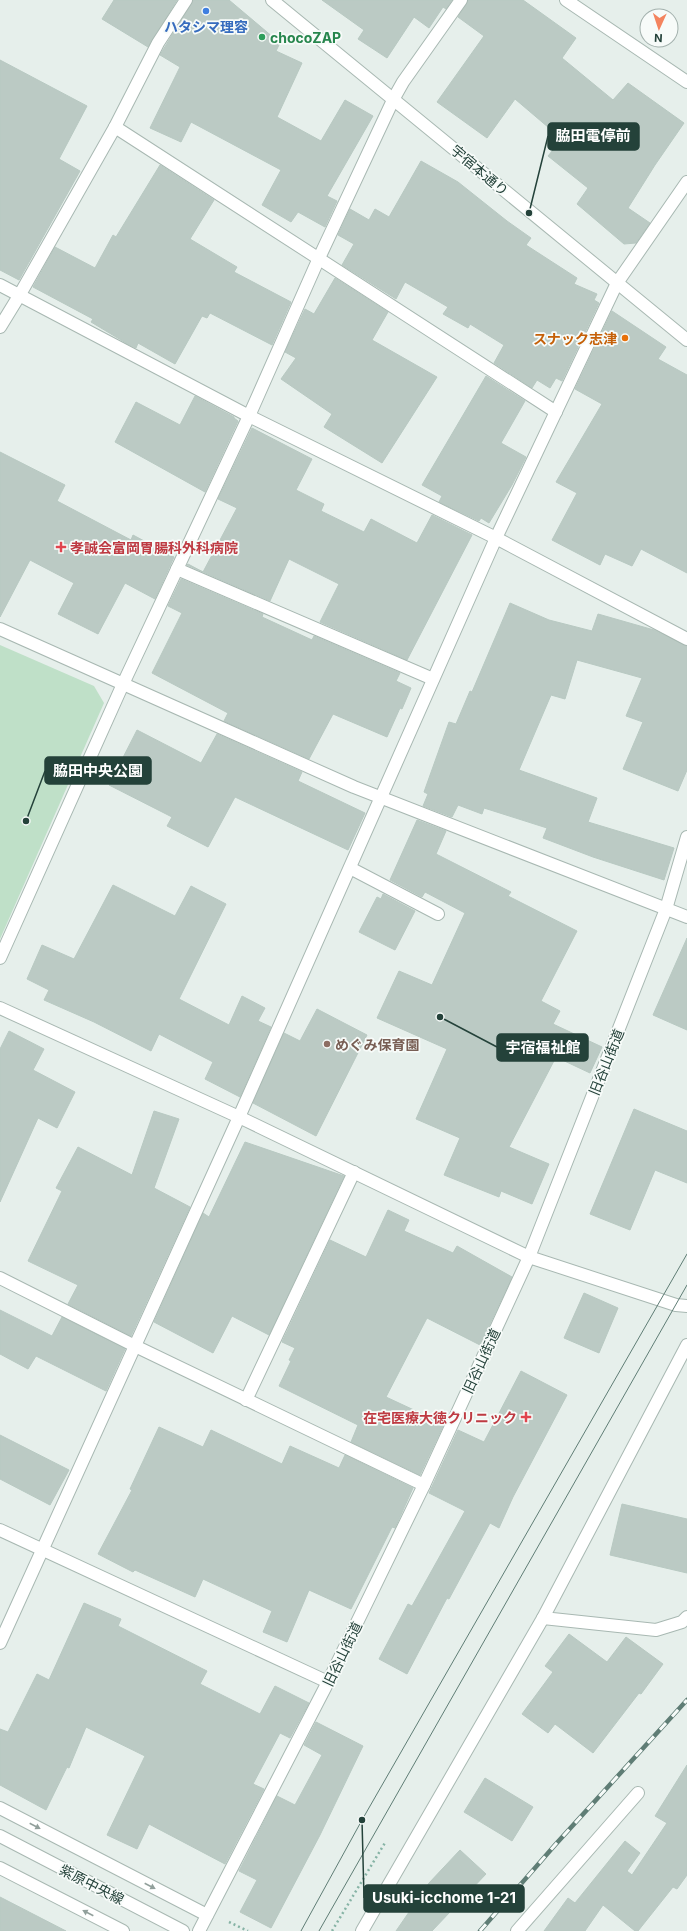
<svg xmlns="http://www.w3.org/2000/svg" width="687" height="1931" font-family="Inter,'Noto Sans JP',sans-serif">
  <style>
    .green { fill: #bfe0c8 }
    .building { fill: #bbcac4; stroke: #b8c9c2 }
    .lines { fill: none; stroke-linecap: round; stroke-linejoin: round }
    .minor-casing { stroke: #a8b8b2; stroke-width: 14 }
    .tertiary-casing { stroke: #a8b8b2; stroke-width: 14 }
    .path { stroke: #86b3a5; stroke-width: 2.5; stroke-dasharray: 2 3; stroke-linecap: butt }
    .minor { stroke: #fff; stroke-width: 12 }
    .tertiary { stroke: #fff; stroke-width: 12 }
    .tram { stroke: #5f7d75; stroke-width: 1 }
    .rail-casing { stroke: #5f7d75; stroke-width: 4.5 }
    .rail { stroke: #f7fbf9; stroke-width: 3; stroke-dasharray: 9; stroke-linecap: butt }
    .oneway { fill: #92a09c }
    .shop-dot { fill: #3f7fe0; stroke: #f7fbf9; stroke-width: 1.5 }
    .leisure-dot { fill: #2e9e5b; stroke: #f7fbf9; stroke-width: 1.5 }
    .food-dot { fill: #e8710a; stroke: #f7fbf9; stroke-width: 1.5 }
    .health-dot { fill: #e0444e; stroke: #f7fbf9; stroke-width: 1.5 }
    .education-dot { fill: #8d6e63; stroke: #f7fbf9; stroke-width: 1.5 }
    .labels { text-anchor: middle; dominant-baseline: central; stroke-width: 3.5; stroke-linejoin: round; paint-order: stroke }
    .shop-label { font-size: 14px; font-weight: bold; fill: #366cbe; stroke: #f7fbf9 }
    .leisure-label { font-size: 14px; font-weight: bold; fill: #27864d; stroke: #f7fbf9; text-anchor: start }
    .street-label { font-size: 14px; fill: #24423a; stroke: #f7fbf9 }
    .food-label { font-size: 14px; font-weight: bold; fill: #c56008; stroke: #f7fbf9; text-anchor: end }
    .health-label { font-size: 14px; font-weight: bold; fill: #be3a42; stroke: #f7fbf9; text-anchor: start }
    .education-label { font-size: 14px; font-weight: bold; fill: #785e54; stroke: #f7fbf9; text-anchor: start }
    .leader { fill: none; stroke: #24423a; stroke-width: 1.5 }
    .callout-dot { fill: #24423a; stroke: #f7fbf9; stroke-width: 1.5 }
    .callout { fill: #24423a; stroke: #24423a; stroke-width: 1.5 }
    .callout-label { font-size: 15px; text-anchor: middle; font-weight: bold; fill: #fff }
  </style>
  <rect width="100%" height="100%" fill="#e6efeb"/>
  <!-- green -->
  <path class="green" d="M 0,645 L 94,686 L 104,703 L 0,939 Z"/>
  <!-- building -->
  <g class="building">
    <path d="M 114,0 L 177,0 L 148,47 L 102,19 Z"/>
    <path d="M 193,0 L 229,0 L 280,43 L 276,51 L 302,63 L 277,117 L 321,141 L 345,100 L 373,116 L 327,196 L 337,201 L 325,227 L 298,212 L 291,222 L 262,205 L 281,170 L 191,122 L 181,142 L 150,128 L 180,67 L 160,55 Z"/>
    <path d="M 322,0 L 452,0 L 446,9 L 443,7 L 429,28 L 414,17 L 387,58 L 358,39 L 364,30 Z"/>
    <path d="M 468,0 L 523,0 L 576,38 L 562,58 L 613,100 L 628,83 L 684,123 L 655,165 L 628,208 L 650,223 L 636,243 L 624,244 L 577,204 L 588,188 L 548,156 L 562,139 L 515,99 L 487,138 L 437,102 L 484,36 L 458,17 Z"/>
    <path d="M 0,60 L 87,106 L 59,159 L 80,171 L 19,280 L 0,270 Z"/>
    <path d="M 421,161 L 458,182 L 507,221 L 531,238 L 526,245 L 577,278 L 574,284 L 597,294 L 594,300 L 599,303 L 562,381 L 556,378 L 550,388 L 537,380 L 532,388 L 494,363 L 504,345 L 470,324 L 468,328 L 443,314 L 448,307 L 405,282 L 396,299 L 342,265 L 354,244 L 338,235 L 350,209 L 369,220 L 375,209 L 389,217 Z"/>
    <path d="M 160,165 L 214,200 L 190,239 L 237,267 L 234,272 L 291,302 L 272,345 L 210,313 L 207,318 L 202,316 L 175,364 L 138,343 L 136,348 L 126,343 L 91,322 L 93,319 L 33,287 L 55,247 L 95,268 L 113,235 L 116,237 Z"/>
    <path d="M 335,278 L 388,312 L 372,340 L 437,377 L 382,463 L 324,427 L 332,414 L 281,379 L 296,358 L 285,352 L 305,309 L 314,314 Z"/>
    <path d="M 612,311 L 666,347 L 658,359 L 687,375 L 687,573 L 641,549 L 632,566 L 605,554 L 600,565 L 552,540 L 577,493 L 556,482 L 602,404 L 575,389 Z"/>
    <path d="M 486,376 L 525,401 L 501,443 L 526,457 L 512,485 L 489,523 L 481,518 L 479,521 L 439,502 L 442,496 L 422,485 Z"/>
    <path d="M 195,396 L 234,417 L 234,418 L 238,421 L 205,492 L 115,442 L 136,402 L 180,425 Z"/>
    <path d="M 252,428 L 312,459 L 296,490 L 324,504 L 321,511 L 364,532 L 371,519 L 417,543 L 432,515 L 472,535 L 407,660 L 320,622 L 339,584 L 289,559 L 270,601 L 187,565 L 188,564 L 203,572 L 237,508 L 218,499 Z"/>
    <path d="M 0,452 L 65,485 L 57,501 L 131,540 L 133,535 L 174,557 L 155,599 L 125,583 L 98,634 L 58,614 L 74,583 L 30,560 L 0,617 Z"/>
    <path d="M 181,579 L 263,614 L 262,617 L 312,640 L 314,636 L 400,673 L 396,681 L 411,688 L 402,709 L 400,708 L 387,737 L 333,714 L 309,759 L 224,721 L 228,713 L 152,673 L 182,613 L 168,606 Z"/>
    <path d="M 510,603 L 549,620 L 592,631 L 598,614 L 654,630 L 687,646 L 687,770 L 678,791 L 623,769 L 643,722 L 626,716 L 642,678 L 577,660 L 565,699 L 551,695 L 519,770 L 597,798 L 588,822 L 674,848 L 664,880 L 593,857 L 543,838 L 547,828 L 484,808 L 482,814 L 458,805 L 452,817 L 423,806 L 428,794 L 424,792 L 449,722 L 456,724 L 470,691 L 472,692 Z"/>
    <path d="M 137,730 L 201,763 L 217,734 L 302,772 L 298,781 L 365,813 L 348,850 L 235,797 L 208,847 L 167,826 L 172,817 L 109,785 Z"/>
    <path d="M 417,820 L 446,831 L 436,854 L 511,892 L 508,896 L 577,931 L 541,1001 L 560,1011 L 553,1024 L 602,1047 L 590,1073 L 556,1057 L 509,1147 L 549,1164 L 532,1204 L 501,1191 L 499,1197 L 444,1175 L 460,1138 L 416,1119 L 447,1049 L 377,1018 L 399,971 L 432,985 L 465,913 L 425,892 L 422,897 L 390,880 Z"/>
    <path d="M 113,885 L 175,916 L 191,886 L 226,904 L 179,999 L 229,1025 L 242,996 L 265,1008 L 258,1021 L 271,1027 L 240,1097 L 205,1079 L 213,1062 L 159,1034 L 151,1051 L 94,1022 L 44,1000 L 49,990 L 27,979 L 42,945 L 74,959 Z"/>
    <path d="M 383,894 L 415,911 L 395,950 L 359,932 L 377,897 L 381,899 Z"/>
    <path d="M 687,938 L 687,1030 L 653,1015 Z"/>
    <path d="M 317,1009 L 367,1035 L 316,1136 L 253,1103 L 284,1033 L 300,1041 Z"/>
    <path d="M 9,1031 L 44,1049 L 33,1070 L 75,1092 L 57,1128 L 38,1118 L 0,1202 L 0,1049 Z"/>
    <path d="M 634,1109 L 687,1131 L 687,1183 L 655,1170 L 630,1230 L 590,1214 Z"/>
    <path d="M 154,1111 L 179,1119 L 154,1188 L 190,1207 L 131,1336 L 68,1304 L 78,1285 L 28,1261 L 62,1191 L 56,1188 L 78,1147 L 132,1175 Z"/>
    <path d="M 245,1142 L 344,1176 L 269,1335 L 232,1316 L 213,1353 L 154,1322 L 203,1213 L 209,1217 Z"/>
    <path d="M 388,1210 L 409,1220 L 404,1231 L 453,1253 L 457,1246 L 512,1277 L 480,1345 L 427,1318 L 386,1397 L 444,1424 L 420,1475 L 351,1442 L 358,1425 L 279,1386 L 291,1361 L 289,1360 L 295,1348 L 282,1342 L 330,1240 L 366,1257 Z"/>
    <path d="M 584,1293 L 618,1308 L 599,1353 L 564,1338 Z"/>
    <path d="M 0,1310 L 52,1336 L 62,1317 L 125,1349 L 106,1391 L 36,1356 L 28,1369 L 0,1354 Z"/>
    <path d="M 521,1371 L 567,1395 L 513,1497 L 499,1528 L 490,1523 L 449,1599 L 447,1598 L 407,1674 L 379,1659 L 408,1604 L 412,1606 L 465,1511 L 429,1493 L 458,1430 L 484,1442 Z"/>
    <path d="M 159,1427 L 203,1447 L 211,1430 L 282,1464 L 290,1446 L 339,1468 L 345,1455 L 413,1488 L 395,1528 L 392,1527 L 351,1609 L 309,1590 L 287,1642 L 263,1632 L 272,1611 L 203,1579 L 195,1597 L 135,1570 L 133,1572 L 98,1554 L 132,1490 L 130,1489 Z"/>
    <path d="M 0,1435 L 69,1470 L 50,1505 L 0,1479 Z"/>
    <path d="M 622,1504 L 687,1519 L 687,1573 L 610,1555 Z"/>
    <path d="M 84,1603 L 121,1619 L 118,1626 L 207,1671 L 200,1684 L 260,1714 L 275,1686 L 309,1703 L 290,1738 L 280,1733 L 253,1784 L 264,1789 L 225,1864 L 149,1824 L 137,1849 L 107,1835 L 145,1756 L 86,1727 L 69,1768 L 67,1767 L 46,1810 L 0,1785 L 0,1729 L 8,1732 L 37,1674 L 49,1680 Z"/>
    <path d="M 569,1634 L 607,1662 L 626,1637 L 663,1664 L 641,1694 L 639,1693 L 593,1753 L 555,1724 L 548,1733 L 522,1714 L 553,1672 L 545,1666 Z"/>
    <path d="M 316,1722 L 363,1746 L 320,1835 L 271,1928 L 240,1912 L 257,1880 L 239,1871 L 277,1796 L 295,1805 L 322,1755 L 304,1745 Z"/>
    <path d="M 687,1765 L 687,1875 L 677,1889 L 673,1887 L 638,1931 L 635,1931 L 603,1905 L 585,1931 L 544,1931 L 568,1898 L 575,1903 L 625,1841 L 640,1853 L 627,1871 L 632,1875 L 667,1823 L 655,1816 Z"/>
    <path d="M 485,1778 L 533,1807 L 512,1841 L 464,1812 Z"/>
    <path d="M 460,1850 L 486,1874 L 432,1931 L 396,1931 L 429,1883 Z"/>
    <path d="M 0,1897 L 66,1931 L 0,1931 Z"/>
  </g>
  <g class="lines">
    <defs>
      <g id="minor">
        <path d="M 566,0 L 687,82"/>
        <path d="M 115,127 L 556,412"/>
        <path d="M 0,285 L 249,416 L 496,538 L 687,639"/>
        <path d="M 0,327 L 19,296 L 115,127 L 158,43 L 186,0"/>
        <path d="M 177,569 L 433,679"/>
        <path d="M 0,629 L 354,787 L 687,917"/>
        <path d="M 350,868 L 438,914"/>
        <path d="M 0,958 L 123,684 L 249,416 L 319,258 L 394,98 L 403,82 L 461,0"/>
        <path d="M 0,1008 L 239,1117 L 529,1257 L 676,1305 L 687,1306"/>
        <path d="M 0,1278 L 135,1346 L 424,1485"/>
        <path d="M 687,1345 L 543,1618 L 656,1630 L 682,1622 L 687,1617"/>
        <path d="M 246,1400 L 354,1172"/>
        <path d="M 0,1530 L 328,1682"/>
        <path d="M 0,1643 L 239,1117 L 496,538 L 617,283 L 687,182"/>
        <path d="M 0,1808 L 207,1915"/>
        <path d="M 0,1868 L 123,1931"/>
        <path d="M 199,1931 L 328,1682 L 424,1485 L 529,1257 L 666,909 L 687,837"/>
        <path d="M 362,1931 L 543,1618"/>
        <path d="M 517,1931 L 638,1793"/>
      </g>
      <g id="tertiary">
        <path d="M 272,0 L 687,340"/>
        <path d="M 0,1836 L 183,1931"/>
      </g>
    </defs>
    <!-- minor casing -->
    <use href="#minor" class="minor-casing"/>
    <!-- tertiary casing -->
    <use href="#tertiary" class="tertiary-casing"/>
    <!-- path -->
    <g class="path">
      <path d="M 229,1922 L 248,1931"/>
      <path d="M 332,1931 L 386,1841"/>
    </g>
    <!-- minor -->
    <use href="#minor" class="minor"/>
    <!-- tertiary -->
    <use href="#tertiary" class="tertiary"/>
    <!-- tram -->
    <g class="tram">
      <path d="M 301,1931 L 362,1820 L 687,1254"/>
      <path d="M 319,1931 L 687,1285"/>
    </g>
    <defs>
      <path id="rail" d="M 480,1931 L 555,1845 L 687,1700"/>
    </defs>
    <!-- rail casing -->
    <use href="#rail" class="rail-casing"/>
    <!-- rail -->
    <use href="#rail" class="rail"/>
  </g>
  <!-- one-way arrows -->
  <defs><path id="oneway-solid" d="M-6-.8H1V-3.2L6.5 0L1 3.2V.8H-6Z"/></defs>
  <g class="oneway">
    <use href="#oneway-solid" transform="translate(35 1826) rotate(27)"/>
    <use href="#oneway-solid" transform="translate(150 1886) rotate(27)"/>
    <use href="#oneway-solid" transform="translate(88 1913) rotate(-153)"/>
  </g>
  <!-- markers -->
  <circle class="shop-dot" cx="206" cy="11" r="4"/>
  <circle class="leisure-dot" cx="262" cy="37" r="4"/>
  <circle class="food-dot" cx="625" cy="338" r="4"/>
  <g class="health-dot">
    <path d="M59 541h4v4h4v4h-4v4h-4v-4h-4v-4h4z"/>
    <path d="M524 1411h4v4h4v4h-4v4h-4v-4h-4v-4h4z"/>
  </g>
  <circle class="education-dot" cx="327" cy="1044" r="4"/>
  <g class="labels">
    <!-- shop labels -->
    <g class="shop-label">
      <text x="206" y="26">ハタシマ理容</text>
    </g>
    <!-- leisure labels -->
    <g class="leisure-label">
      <text x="270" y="37">chocoZAP</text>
    </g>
    <!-- street labels -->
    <g class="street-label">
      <text transform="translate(480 170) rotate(40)">宇宿本通り</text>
      <text transform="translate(606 1062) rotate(-68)">旧谷山街道</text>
      <text transform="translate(481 1361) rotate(-65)">旧谷山街道</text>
      <text transform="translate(342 1654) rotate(-64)">旧谷山街道</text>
      <text transform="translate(92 1884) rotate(27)">紫原中央線</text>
    </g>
    <!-- food labels -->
    <g class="food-label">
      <text x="617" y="338">スナック志津</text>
    </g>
    <!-- health labels -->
    <g class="health-label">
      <text x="70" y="547">孝誠会富岡胃腸科外科病院</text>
      <text x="517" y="1417" text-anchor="end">在宅医療大徳クリニック</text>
    </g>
    <!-- education labels -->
    <g class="education-label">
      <text x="335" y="1044">めぐみ保育園</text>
    </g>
  </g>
  <!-- callouts -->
  <path class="leader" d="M529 213L548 136M26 821L45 771M440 1017L497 1047M362 1820L364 1898"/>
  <g class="callout-dot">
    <circle cx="529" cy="213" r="4"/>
    <circle cx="26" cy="821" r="4"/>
    <circle cx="440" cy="1017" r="4"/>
    <circle cx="362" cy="1820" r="4"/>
  </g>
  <g class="callout">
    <rect x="548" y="123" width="91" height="27" rx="4"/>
    <rect x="45" y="757" width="106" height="27" rx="4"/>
    <rect x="497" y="1034" width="91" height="27" rx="4"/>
    <rect x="364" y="1885" width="160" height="27" rx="4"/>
  </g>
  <g class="callout-label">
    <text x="593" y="141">脇田電停前</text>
    <text x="98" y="776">脇田中央公園</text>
    <text x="543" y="1053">宇宿福祉館</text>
    <text x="444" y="1903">Usuki-icchome 1-21</text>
  </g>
  <!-- north arrow -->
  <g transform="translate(659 28) rotate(183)"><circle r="19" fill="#f7fbf9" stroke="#a3b1ad"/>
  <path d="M0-3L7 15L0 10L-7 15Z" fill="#f4845f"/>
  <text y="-6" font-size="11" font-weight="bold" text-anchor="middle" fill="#24423a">N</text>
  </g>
</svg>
